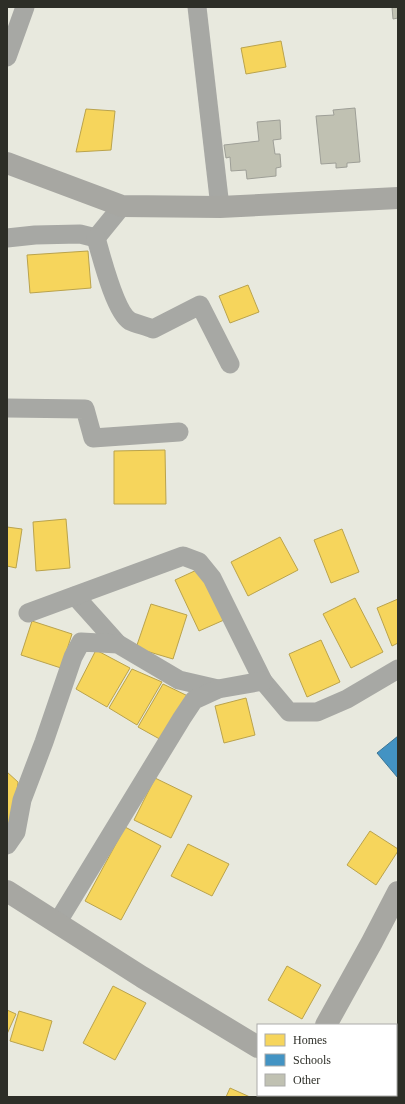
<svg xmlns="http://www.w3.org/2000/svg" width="405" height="1104" font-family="'Times New Roman',serif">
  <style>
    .homes { fill: #f6d55c; stroke: #baa34c }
    .schools { fill: #4393c3; stroke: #3c7594 }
    .building { fill: #c0c1b2; stroke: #9e9f97 }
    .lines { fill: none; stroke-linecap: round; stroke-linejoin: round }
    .street { stroke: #a7a8a4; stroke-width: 19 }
    .secondary { stroke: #a7a7a2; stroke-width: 22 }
  </style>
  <rect width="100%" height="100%" fill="#e8e9de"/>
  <!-- homes -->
  <g class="homes">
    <path d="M 281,41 L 286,67 L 246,74 L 241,48 Z"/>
    <path d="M 86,109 L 115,111 L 111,150 L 76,152 Z"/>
    <path d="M 88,251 L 91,288 L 30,293 L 27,255 Z"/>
    <path d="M 248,285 L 259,312 L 230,323 L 219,296 Z"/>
    <path d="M 165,450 L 166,504 L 114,504 L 114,451 Z"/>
    <path d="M 66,519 L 70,568 L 36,571 L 33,522 Z"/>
    <path d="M 7,527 L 22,529 L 16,568 L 7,566 Z"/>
    <path d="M 342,529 L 359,572 L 331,583 L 314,540 Z"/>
    <path d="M 280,537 L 298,570 L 248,596 L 231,562 Z"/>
    <path d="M 201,568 L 224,620 L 199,631 L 175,580 Z"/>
    <path d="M 355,598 L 383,652 L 351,668 L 323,614 Z"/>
    <path d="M 398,599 L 398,643 L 392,646 L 377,608 Z"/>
    <path d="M 151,604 L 187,615 L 173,659 L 136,648 Z"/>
    <path d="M 32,621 L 72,634 L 61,668 L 21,655 Z"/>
    <path d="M 321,640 L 340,682 L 307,697 L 289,654 Z"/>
    <path d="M 96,650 L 130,668 L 107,707 L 76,689 Z"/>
    <path d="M 132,669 L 162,682 L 137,725 L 109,708 Z"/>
    <path d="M 163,684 L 192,698 L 165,742 L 138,727 Z"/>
    <path d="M 246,698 L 255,735 L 224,743 L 215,706 Z"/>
    <path d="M 7,772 L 18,782 L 14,817 L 7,826 Z"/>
    <path d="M 155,778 L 192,796 L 171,838 L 134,820 Z"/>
    <path d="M 125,827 L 161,846 L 121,920 L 85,901 Z"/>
    <path d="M 370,831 L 398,849 L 398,851 L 376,885 L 347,865 Z"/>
    <path d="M 188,844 L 229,864 L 212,896 L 171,876 Z"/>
    <path d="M 287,966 L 321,985 L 302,1019 L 268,1000 Z"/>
    <path d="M 113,986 L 146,1003 L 115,1060 L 83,1043 Z"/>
    <path d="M 7,1010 L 16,1014 L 7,1034 Z"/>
    <path d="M 19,1011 L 52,1021 L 43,1051 L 10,1041 Z"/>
    <path d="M 230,1088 L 250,1097 L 226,1097 Z"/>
  </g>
  <!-- schools -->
  <path class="schools" d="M 398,736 L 398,778 L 377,753 Z"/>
  <!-- building -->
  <g class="building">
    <path d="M 392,7 L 398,7 L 398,18 L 393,19 Z"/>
    <path d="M 355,108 L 360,162 L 347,163 L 347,167 L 336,168 L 336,163 L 321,164 L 316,116 L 334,115 L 333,110 Z"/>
    <path d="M 280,120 L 281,139 L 273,140 L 275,154 L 280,154 L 281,167 L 276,168 L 276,176 L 247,179 L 246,170 L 231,171 L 230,157 L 226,158 L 224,145 L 259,141 L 257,122 Z"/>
  </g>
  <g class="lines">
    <!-- street -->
    <g class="street">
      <path d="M 197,7 L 220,207"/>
      <path d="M 7,57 L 25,7"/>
      <path d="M 7,238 L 35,235 L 80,234 L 96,238 L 122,206"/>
      <path d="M 96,238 C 101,255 115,312 130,321 C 136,324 146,326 153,329 L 200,305 L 230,364"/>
      <path d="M 7,408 L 85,409 L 93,438 L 179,432"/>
      <path d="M 75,596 L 118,644"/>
      <path d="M 28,613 L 183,556 L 199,562 L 212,578 L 263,681 L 289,712 L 317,712 L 347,699 L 398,669"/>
      <path d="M 7,845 L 16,832 L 22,800 L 44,742 L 73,657 L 81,642 L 118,644 L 179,680 L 218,689"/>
      <path d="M 57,923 L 182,718 L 194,700 L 218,689 L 263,681"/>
    </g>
    <!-- secondary -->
    <g class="secondary">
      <path d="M 7,163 L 122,206 L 220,207 L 398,198"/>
      <path d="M 7,891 L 142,977 L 258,1047"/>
      <path d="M 326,1025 L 372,942 L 398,892"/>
      <path d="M 350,1095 L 355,1097"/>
      <path d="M 290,1097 L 291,1095"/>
    </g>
  </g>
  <!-- border -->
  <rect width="405" height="1104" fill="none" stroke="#2d2e27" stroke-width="16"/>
  <!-- legend -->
  <rect x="257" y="1024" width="140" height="72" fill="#ffffff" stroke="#ababa9"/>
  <rect x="265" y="1034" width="20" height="12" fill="#f6d55c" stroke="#ababa9"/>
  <text x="293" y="1044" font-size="12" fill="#2d2e27">Homes</text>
  <rect x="265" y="1054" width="20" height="12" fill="#4393c3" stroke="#ababa9"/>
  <text x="293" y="1064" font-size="12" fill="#2d2e27">Schools</text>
  <rect x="265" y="1074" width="20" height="12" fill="#c0c1b2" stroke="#ababa9"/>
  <text x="293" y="1084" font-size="12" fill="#2d2e27">Other</text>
</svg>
